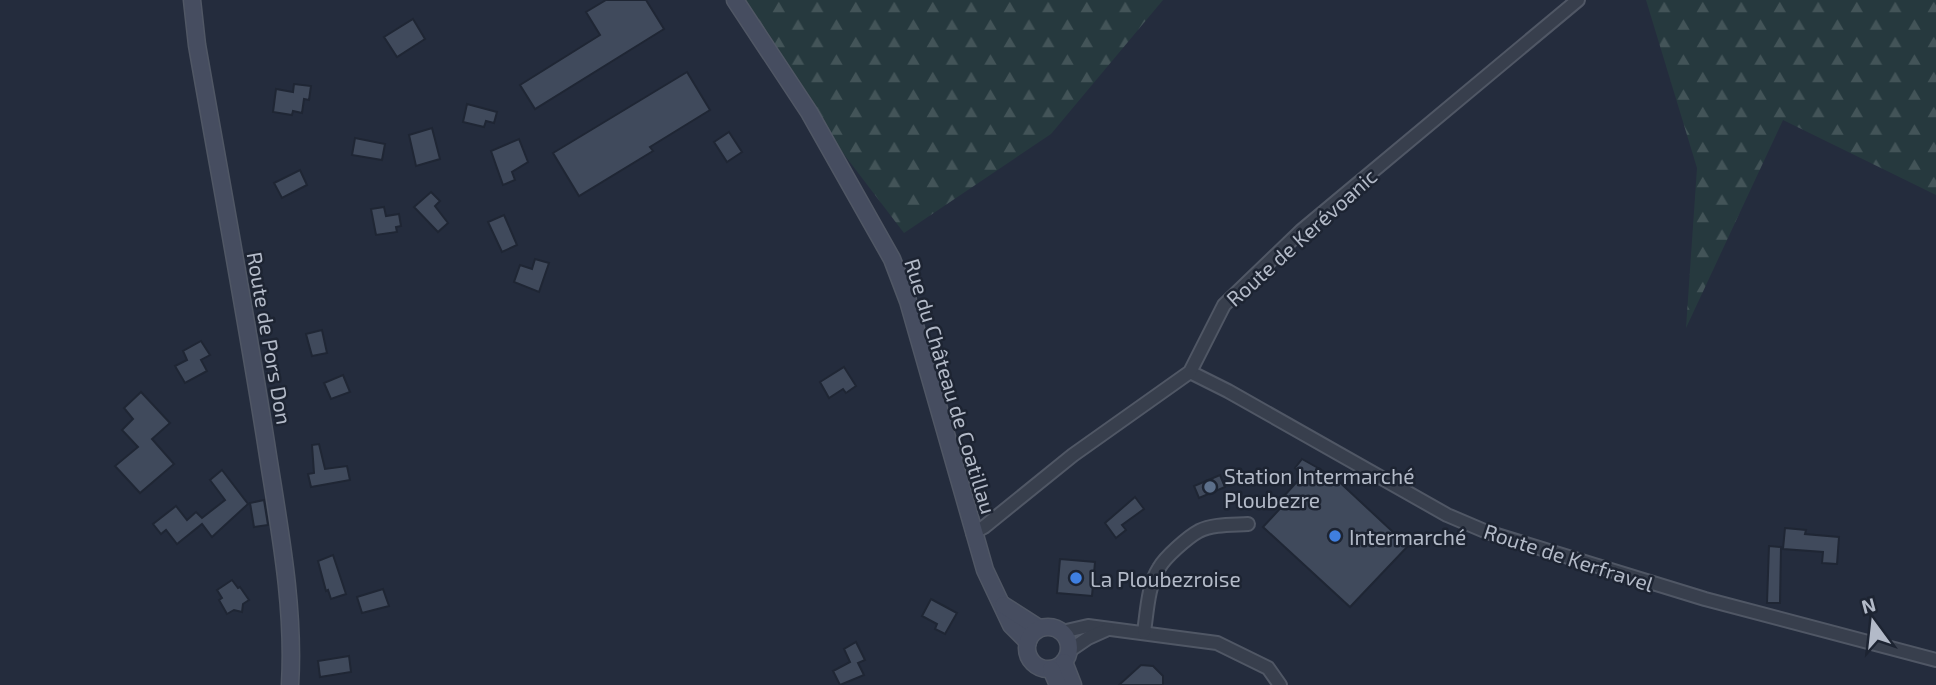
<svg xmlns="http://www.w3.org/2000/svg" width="1936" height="685" font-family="'Exo 2',sans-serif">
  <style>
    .forest { fill: url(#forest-firs) }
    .building { fill: #404a5c; stroke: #1f2634; stroke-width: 2 }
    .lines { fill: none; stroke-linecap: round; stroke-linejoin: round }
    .street-casing { stroke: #505765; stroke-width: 16 }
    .secondary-casing { stroke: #505765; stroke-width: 19 }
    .street { stroke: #383f4d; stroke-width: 12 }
    .secondary { stroke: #464d60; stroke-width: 16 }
    .service-dot { fill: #5c6f8a; stroke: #1d2432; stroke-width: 2.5 }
    .shop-dot { fill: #3f7fe0; stroke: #1d2432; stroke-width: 2.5 }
    .labels { text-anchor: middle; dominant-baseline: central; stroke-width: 5; stroke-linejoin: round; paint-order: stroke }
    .street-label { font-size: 21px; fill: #b3bac8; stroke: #1d2432 }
    .poi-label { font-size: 21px; fill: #b3bac8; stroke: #1d2432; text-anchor: start }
  </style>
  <defs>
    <pattern id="forest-firs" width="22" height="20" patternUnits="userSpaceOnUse" patternTransform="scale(1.75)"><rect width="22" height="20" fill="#26393e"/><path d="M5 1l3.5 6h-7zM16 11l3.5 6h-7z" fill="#435458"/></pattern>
  </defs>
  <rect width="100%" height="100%" fill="#242c3d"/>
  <!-- forest -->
  <g class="forest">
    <path d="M 726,0 L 1163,0 L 1051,134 L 904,233 Z"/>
    <path d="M 1646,0 L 1936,0 L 1936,195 L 1783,120 L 1686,328 L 1697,168 Z"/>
  </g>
  <!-- building -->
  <g class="building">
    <path d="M 606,0 L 646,0 L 664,29 L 535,109 L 520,85 L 600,35 L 586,12 Z"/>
    <path d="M 413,19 L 425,39 L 397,57 L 384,37 Z"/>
    <path d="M 687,72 L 710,110 L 650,147 L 653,151 L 579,196 L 553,153 Z"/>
    <path d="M 294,84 L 311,86 L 309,100 L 304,99 L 302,113 L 293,111 L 292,115 L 273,112 L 276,89 L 293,92 Z"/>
    <path d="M 467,104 L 497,112 L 494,123 L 486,121 L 484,127 L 463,122 Z"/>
    <path d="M 432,128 L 440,159 L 416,166 L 409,135 Z"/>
    <path d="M 729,132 L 742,152 L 727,162 L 714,142 Z"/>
    <path d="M 355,138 L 385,144 L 382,160 L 352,155 Z"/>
    <path d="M 519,139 L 528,162 L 512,172 L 515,180 L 503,185 L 491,151 Z"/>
    <path d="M 300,170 L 307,185 L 282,198 L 274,183 Z"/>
    <path d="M 431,192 L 440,201 L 435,206 L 448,223 L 438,232 L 414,207 Z"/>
    <path d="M 384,207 L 386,216 L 399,214 L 401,226 L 396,227 L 397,232 L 376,235 L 371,209 Z"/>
    <path d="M 504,215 L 517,245 L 502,252 L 488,222 Z"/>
    <path d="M 535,259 L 549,263 L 539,292 L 514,282 L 520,265 L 532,269 Z"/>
    <path d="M 322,330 L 327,353 L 312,356 L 306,334 Z"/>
    <path d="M 201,341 L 210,355 L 201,360 L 207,371 L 185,383 L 175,366 L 187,360 L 183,351 Z"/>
    <path d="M 844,367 L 856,386 L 846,393 L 843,389 L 829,398 L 820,382 Z"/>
    <path d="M 343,375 L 350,392 L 331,399 L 324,383 Z"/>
    <path d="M 141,392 L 170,423 L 152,439 L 174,464 L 140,493 L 115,466 L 138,447 L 122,430 L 133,419 L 124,408 Z"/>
    <path d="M 319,444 L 325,469 L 347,466 L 350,480 L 311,487 L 308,474 L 314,473 L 312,445 Z"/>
    <path d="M 1302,459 L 1334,477 L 1408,546 L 1350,607 L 1263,527 L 1288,500 L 1284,496 L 1303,475 L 1295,468 Z"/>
    <path d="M 222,470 L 248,504 L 212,537 L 202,524 L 177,544 L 166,530 L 161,534 L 153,524 L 176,506 L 187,520 L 196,512 L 202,518 L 225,500 L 210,480 Z"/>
    <path d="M 1220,475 L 1225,487 L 1199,498 L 1194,486 Z"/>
    <path d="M 1135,497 L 1144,509 L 1122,525 L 1126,530 L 1116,538 L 1105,523 Z"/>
    <path d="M 264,500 L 268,525 L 254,527 L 250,503 Z"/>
    <path d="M 1785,528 L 1806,530 L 1805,534 L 1839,537 L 1837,564 L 1822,563 L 1823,552 L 1783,549 Z"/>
    <path d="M 1769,546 L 1781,547 L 1780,603 L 1767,603 Z"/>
    <path d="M 333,555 L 346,594 L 331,599 L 328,590 L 326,591 L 318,561 Z"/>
    <path d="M 1060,559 L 1095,562 L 1092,596 L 1057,593 Z"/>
    <path d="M 232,580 L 238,588 L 240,587 L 249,600 L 243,604 L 242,612 L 234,610 L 227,614 L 219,600 L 222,598 L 217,590 Z"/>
    <path d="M 383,589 L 389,606 L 362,613 L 357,597 Z"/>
    <path d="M 931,599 L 957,613 L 945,634 L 935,629 L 937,624 L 922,616 Z"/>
    <path d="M 856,642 L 865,660 L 858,663 L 864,675 L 840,685 L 833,671 L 850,662 L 844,649 Z"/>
    <path d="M 349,656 L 351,672 L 320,677 L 318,661 Z"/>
    <path d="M 1141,665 L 1153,666 L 1163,676 L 1163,685 L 1119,685 Z"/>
  </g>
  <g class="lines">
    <defs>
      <g id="street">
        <path d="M 1190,372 L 1228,391 L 1447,515 L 1487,532 L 1705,599 L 1936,660"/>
        <path d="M 973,533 L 984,527 L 1073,455 L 1190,372 L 1224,305 L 1301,231 L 1578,0"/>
        <path d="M 1062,632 L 1088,626 L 1217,643 L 1268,668 L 1280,685"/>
        <path d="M 1144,632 C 1147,612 1148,585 1159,568 C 1165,557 1188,537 1199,531 C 1213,524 1232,525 1248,524"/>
        <path d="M 1069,651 L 1088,638 L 1108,629"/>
      </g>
      <g id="secondary">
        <path d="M 192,0 L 197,45 C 220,177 245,310 266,443 C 278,522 295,604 290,685"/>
        <path d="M 735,0 L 809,112 L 892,259 L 908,301 L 985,570 L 1011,625 L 1028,642"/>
        <path d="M 1003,605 L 1039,628"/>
        <circle cx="1048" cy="648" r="21"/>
        <path d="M 1064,662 L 1073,685"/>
        <path d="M 1051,669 L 1058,685"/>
      </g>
    </defs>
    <!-- street casing -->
    <use href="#street" class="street-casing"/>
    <!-- secondary casing -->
    <use href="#secondary" class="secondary-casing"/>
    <!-- street -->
    <use href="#street" class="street"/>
    <!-- secondary -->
    <use href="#secondary" class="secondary"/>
  </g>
  <!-- markers -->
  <circle class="service-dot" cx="1210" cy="487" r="7"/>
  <g class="shop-dot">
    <circle cx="1335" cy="536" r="7"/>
    <circle cx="1076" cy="578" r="7"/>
  </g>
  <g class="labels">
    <!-- street labels -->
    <g class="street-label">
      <text transform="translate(1301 237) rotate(-42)">Route de Kerévoanic</text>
      <text transform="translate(270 338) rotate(80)">Route de Pors Don</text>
      <text transform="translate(951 386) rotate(73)">Rue du Château de Coatillau</text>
      <text transform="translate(1569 557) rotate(18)">Route de Kerfravel</text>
    </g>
    <!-- poi labels -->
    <g class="poi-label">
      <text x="1224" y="475">Station Intermarché<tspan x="1224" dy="24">Ploubezre</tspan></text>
      <text x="1349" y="536">Intermarché</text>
      <text x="1090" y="578">La Ploubezroise</text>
    </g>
  </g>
  <!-- north arrow -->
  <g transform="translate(1873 622) rotate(345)" stroke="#1d2432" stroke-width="5" paint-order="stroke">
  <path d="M0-5L12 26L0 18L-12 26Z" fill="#b3bac8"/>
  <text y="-10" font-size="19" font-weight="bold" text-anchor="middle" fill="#b3bac8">N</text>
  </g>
</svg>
